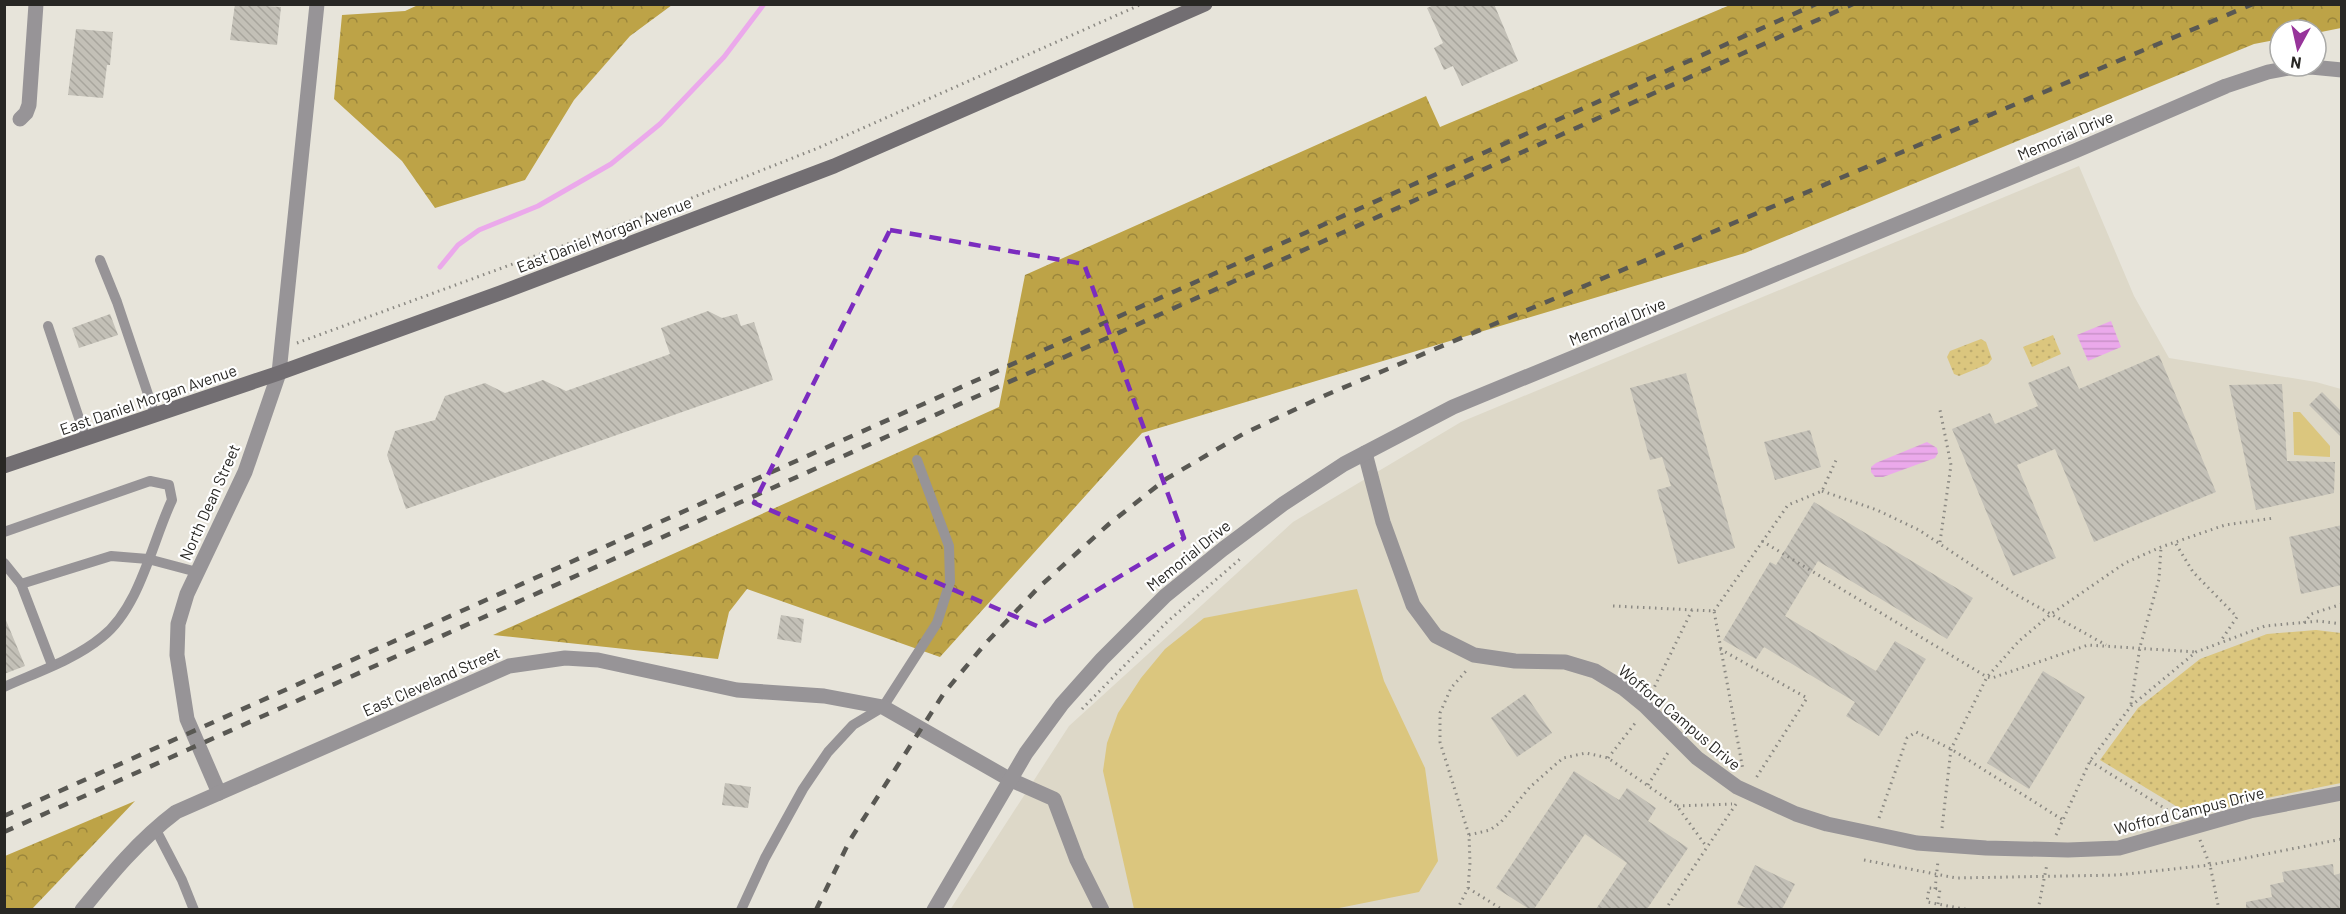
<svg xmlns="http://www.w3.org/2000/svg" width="2346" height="914" font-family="Barlow,sans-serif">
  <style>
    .built { fill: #ddd8c8 }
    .grass { fill: url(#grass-dots) }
    .forest { fill: url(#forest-crowns) }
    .garden { fill: #dbc67e }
    .water { fill: url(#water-rules) }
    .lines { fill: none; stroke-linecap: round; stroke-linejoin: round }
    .stream { stroke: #eba9eb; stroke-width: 5 }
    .building { fill: url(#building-back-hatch) }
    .path { stroke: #8b8983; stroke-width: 3; stroke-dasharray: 1.5 4.5; stroke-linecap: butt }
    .lane { stroke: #979497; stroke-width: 10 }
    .street { stroke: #979497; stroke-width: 15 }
    .secondary { stroke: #726e72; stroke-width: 15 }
    .rail { stroke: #595853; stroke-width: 4.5; stroke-dasharray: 10 10; stroke-linecap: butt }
    .marked { fill: none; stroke: #7b2cbf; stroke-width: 4.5; stroke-dasharray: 12 8; stroke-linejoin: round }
    .labels { text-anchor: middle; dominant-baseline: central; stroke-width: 4.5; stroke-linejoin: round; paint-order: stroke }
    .street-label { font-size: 16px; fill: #282724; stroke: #fff }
  </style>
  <defs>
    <pattern id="grass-dots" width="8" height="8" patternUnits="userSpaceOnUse" patternTransform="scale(1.5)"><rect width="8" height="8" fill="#dbc67e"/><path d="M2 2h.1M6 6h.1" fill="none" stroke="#bcaa6d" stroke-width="1.8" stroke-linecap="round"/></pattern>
    <pattern id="forest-crowns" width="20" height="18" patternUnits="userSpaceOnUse" patternTransform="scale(1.5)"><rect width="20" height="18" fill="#bda347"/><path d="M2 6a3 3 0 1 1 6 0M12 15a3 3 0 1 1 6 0" fill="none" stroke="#9a853b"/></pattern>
    <pattern id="water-rules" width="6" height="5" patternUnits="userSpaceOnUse" patternTransform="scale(1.5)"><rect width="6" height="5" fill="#eba9eb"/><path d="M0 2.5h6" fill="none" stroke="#ca91c9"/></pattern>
    <pattern id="building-back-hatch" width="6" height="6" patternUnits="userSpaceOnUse" patternTransform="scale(1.5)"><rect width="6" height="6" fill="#c3c0b7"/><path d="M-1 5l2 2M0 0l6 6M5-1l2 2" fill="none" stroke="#a8a59d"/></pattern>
  </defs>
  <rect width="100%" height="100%" fill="#e7e4da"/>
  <!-- built -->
  <path class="built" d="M 2079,166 L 2134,296 L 2169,358 L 2316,382 L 2341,389 L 2341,909 L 950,910 L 1069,726 L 1293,522 L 1461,422 Z"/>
  <!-- grass -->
  <g class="grass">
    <path d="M 2053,335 L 2061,354 L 2032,367 L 2023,347 Z"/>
    <path d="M 1981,339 L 1986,342 L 1992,359 L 1988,364 L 1959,376 L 1954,374 L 1947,357 L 1950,351 Z"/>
    <path d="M 2316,630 L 2341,633 L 2341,783 L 2247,802 L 2194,817 L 2100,760 L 2138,708 L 2200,659 L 2267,634 Z"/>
  </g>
  <!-- forest -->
  <g class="forest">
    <path d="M 418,5 L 418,4 L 672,5 L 630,36 L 574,100 L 525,180 L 435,208 L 402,161 L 334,99 L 342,15 L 405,11 Z"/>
    <path d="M 1730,5 L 2341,5 L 2341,28 L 2316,33 L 2316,30 L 2280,30 L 2280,39 L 2254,44 L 1745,253 L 1142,433 L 940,657 L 747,589 L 729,612 L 718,659 L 493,635 L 999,407 L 1025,275 L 1426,96 L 1440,127 Z"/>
    <path d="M 135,801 L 32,909 L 5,909 L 5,856 Z"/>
  </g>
  <!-- garden -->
  <g class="garden">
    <path d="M 2293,412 L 2300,412 L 2330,446 L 2330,457 L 2294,455 Z"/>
    <path d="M 1357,589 L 1384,681 L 1425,768 L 1438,861 L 1419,892 L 1334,909 L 1134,909 L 1103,771 L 1107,743 L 1118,713 L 1141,678 L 1165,649 L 1204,618 Z"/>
  </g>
  <!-- water -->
  <g class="water">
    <path d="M 2111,321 L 2121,347 L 2088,361 L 2077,335 Z"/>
    <path d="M 1927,442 L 1937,448 L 1938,453 L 1935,458 L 1883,477 L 1875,477 L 1871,472 L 1871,467 L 1876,463 Z"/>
  </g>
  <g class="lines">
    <!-- stream -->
    <path class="stream" d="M 440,267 L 458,245 L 479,230 L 538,206 L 611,164 L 660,124 L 724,57 L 764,4"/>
  </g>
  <!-- building -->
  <g class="building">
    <path d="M 235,4 L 281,7 L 277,45 L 230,40 Z"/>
    <path d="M 1436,4 L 1494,4 L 1518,61 L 1462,86 L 1453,66 L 1444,70 L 1434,48 L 1443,43 L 1427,8 Z"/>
    <path d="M 76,29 L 113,32 L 110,65 L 107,65 L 103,98 L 68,95 Z"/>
    <path d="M 708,311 L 722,318 L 737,314 L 741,326 L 754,322 L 773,380 L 406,509 L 387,455 L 395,431 L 435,420 L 445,396 L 485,383 L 505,393 L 543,380 L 566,391 L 670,354 L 661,328 Z"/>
    <path d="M 110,314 L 118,335 L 79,348 L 72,328 Z"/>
    <path d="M 2159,355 L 2216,492 L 2094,542 L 2055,449 L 2017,465 L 2056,558 L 2013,576 L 1952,429 L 1990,413 L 1995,424 L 2038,406 L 2028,383 L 2069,366 L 2079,389 Z"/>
    <path d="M 1686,373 L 1735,548 L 1678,564 L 1657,490 L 1671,486 L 1662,457 L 1650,460 L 1630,388 Z"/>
    <path d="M 2282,384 L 2287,461 L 2335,462 L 2334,493 L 2256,510 L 2229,385 Z"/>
    <path d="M 2322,392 L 2342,412 L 2342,438 L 2309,405 Z"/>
    <path d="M 1810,430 L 1821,467 L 1775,480 L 1764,442 Z"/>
    <path d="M 1814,502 L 1973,598 L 1947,639 L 1818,561 L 1785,616 L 1876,671 L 1895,641 L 1926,659 L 1879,736 L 1846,716 L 1855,702 L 1764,647 L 1756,659 L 1723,640 L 1770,562 L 1776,565 Z"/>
    <path d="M 2342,525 L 2342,585 L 2301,594 L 2289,537 Z"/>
    <path d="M 781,615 L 804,619 L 801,643 L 777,639 Z"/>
    <path d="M 5,618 L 25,666 L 4,674 Z"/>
    <path d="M 2043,671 L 2085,697 L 2029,789 L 1987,763 Z"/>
    <path d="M 1525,694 L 1552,733 L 1517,757 L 1491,718 Z"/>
    <path d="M 1574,771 L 1619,800 L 1627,788 L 1656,808 L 1648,821 L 1688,848 L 1647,909 L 1596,909 L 1627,863 L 1585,834 L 1534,909 L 1529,909 L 1496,888 Z"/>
    <path d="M 725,783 L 751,787 L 748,808 L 722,805 Z"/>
    <path d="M 2333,864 L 2334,875 L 2342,873 L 2342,909 L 2246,909 L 2246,902 L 2272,897 L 2270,885 L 2284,882 L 2282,872 Z"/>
    <path d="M 1755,865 L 1795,884 L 1782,909 L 1749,909 L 1737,904 Z"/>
  </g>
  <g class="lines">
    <!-- path -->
    <g class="path">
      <path d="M 297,343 L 674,205 L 818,148 L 1142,4"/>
      <path d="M 1822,491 L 1877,510 L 1919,530 L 2015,594 L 2106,645"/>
      <path d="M 1762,541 L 1987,677 L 1992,678 L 2088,645 L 2196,652"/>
      <path d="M 1940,542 L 1951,465 L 1940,410"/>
      <path d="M 2176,544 L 2193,572 L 2237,617 L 2220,642"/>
      <path d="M 1613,606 L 1714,611 L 1743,770"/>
      <path d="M 1714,611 L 1788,505 L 1822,491 L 1837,458"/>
      <path d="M 2304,623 L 2311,614 L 2342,604"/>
      <path d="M 1720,649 L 1807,698 L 1756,778"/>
      <path d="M 1652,692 L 1692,610"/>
      <path d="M 2131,704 L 2140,647 L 2159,579 L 2161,547"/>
      <path d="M 1082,709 L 1167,622 L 1240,559"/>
      <path d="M 1608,758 L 1636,722"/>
      <path d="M 2090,761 L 2175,815"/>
      <path d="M 1648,785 L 1669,751"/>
      <path d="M 1677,806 L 1732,804"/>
      <path d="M 1879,818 L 1907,738 L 1916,732 L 1951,749 L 2063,820"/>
      <path d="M 1942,828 L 1951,749 L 1987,677 L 2019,641 L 2051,614 L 2125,563 L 2161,547 L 2225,525 L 2274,518"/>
      <path d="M 1469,835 L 1490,830 L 1501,822 L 1530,787 L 1563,758 L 1586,753 L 1608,758 L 1677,806 L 1706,846"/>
      <path d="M 2056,835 L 2090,761 L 2131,706 L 2196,652 L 2265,626 L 2319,621 L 2342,624"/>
      <path d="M 2200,840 L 2210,865 L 2219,910"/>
      <path d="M 1864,860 L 1956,878 L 2118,875 L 2210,865 L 2342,839"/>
      <path d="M 1468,888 L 1503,910"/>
      <path d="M 1935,889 L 1938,861"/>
      <path d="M 1938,904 L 1940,889 L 1929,888 L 1927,902 L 1969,910"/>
      <path d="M 1457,910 L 1468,888 L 1470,863 L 1469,835 L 1440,742 L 1440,713 L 1451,688 L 1466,671"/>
      <path d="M 1665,910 L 1736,804"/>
      <path d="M 2038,910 L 2047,864"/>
    </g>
    <!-- lane -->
    <g class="lane">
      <path d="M 100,260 L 117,302 L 155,415"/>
      <path d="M 48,326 L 86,439"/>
      <path d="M 4,532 L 150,481 L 169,485 L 172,500 C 152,542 140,607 102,637 C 74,660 37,672 4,687"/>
      <path d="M 4,563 L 21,584 L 111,556 L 148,559 L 197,572"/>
      <path d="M 21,584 L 52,665"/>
      <path d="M 155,828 L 182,880 L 194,910"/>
      <path d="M 741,910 L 765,858 L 803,789 L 828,752 L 853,725 L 883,707 L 937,623 L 950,582 L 949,546 L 917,460"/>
    </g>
    <!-- street -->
    <g class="street">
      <path d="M 20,119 L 26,113 L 29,105 L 36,4"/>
      <path d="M 1365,453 L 1383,522 L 1413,605 L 1436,636 L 1474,655 L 1515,661 L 1565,662 L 1595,671 L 1623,688 L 1645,706 L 1697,758 L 1737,787 L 1796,814 L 1827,824 L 1917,843 L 1986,848 L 2068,850 L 2119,848 L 2250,811 L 2342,793"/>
      <path d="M 219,793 L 187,719 L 177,655 L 178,624 L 187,594 L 245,472 L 279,373 L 317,4"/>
      <path d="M 82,910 C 111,874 139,840 176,812 L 509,666 L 565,658 L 598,660 L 737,690 L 824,696 L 883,707 L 1009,779 L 1054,799 L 1077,860 L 1102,910"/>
      <path d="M 934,910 L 1026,753 L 1062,704 L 1102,659 L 1165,596 L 1223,549 L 1283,504 L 1344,464 L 1453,407 L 2075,151 L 2226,86 L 2268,72 L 2289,68 L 2311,67 L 2342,70"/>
    </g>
    <!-- secondary -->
    <path class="secondary" d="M 4,466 L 279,373 L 500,293 L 834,166 L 1205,4"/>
    <!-- rail -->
    <g class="rail">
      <path d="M 4,816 L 1816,4"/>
      <path d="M 4,832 L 1853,4"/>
      <path d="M 816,910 L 850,840 L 944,693 L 985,644 L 1038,588 L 1109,524 L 1166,479 L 1243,434 L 1326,395 L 2253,4"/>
    </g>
  </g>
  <!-- marked area -->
  <path class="marked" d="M 890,230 L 1084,264 L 1184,538 L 1037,626 L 754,503 Z"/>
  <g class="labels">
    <!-- street labels -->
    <g class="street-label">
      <text transform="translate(2065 135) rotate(-23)">Memorial Drive</text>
      <text transform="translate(604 234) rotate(-21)">East Daniel Morgan Avenue</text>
      <text transform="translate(1617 321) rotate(-22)">Memorial Drive</text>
      <text transform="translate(148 399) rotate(-19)">East Daniel Morgan Avenue</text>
      <text transform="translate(209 502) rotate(-66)">North Dean Street</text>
      <text transform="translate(1188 555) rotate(-39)">Memorial Drive</text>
      <text transform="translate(431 681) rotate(-24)">East Cleveland Street</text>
      <text transform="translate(1680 717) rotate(40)">Wofford Campus Drive</text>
      <text transform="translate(2189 810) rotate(-14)">Wofford Campus Drive</text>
    </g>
  </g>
  <!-- border -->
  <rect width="2346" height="914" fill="none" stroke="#282724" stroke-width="12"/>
  <!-- north arrow -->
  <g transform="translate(2298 48) rotate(188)"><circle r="28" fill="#ffffff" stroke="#a9a9a7" stroke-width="1.5"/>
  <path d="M0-4.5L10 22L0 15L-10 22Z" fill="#97349a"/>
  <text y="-9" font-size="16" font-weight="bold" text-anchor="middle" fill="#282724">N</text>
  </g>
</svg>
